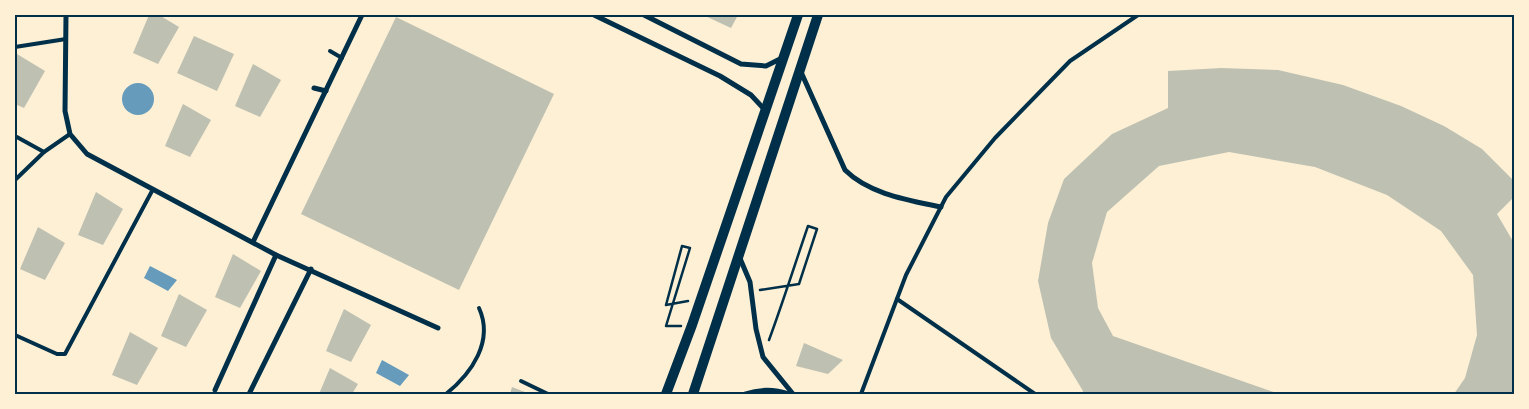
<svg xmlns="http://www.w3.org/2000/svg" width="1529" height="409" font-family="Ubuntu,sans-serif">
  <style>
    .water { fill: #669bbc }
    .building { fill: #bec0b2 }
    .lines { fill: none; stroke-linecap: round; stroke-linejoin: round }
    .path { stroke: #003049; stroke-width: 2.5 }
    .service { stroke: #003049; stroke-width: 4 }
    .minor { stroke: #003049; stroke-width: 5 }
    .secondary { stroke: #003049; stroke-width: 10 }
    .neatline { fill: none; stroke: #003049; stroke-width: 2 }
  </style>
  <rect width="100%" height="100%" fill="#fdf0d5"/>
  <!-- water -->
  <g class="water">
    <circle cx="138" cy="99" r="16"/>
    <path d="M 150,266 L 177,280 L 168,291 L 144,278 Z"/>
    <path d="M 382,360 L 409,375 L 400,386 L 376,373 Z"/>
  </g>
  <!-- building -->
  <g class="building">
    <path d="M 149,15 L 159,15 L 179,27 L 158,64 L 133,53 Z"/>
    <path d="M 703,15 L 738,15 L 731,28 Z"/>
    <path d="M 396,17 L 554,94 L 459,290 L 301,214 Z"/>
    <path d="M 194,36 L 234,54 L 217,91 L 177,73 Z"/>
    <path d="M 17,54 L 45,71 L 24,108 L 15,104 L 15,60 Z"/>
    <path d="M 253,64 L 281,80 L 260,117 L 235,106 Z"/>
    <path d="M 1221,68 L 1278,70 L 1343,85 L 1401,106 L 1444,126 L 1482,149 L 1514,181 L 1514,197 L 1497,214 L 1514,243 L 1514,394 L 1454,394 L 1465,378 L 1477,335 L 1473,275 L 1441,231 L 1387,195 L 1315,167 L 1229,152 L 1159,166 L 1107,212 L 1092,263 L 1098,308 L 1113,336 L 1279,394 L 1082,394 L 1083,391 L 1051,338 L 1038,281 L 1048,223 L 1064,179 L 1112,134 L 1168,108 L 1168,71 Z"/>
    <path d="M 183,104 L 211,120 L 190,157 L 165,146 Z"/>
    <path d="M 96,192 L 123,209 L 103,245 L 78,235 Z"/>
    <path d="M 38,227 L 65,243 L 45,280 L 20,269 Z"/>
    <path d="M 233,254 L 261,271 L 240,308 L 215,297 Z"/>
    <path d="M 179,294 L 207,310 L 186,347 L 161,336 Z"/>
    <path d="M 344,309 L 371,325 L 351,362 L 326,351 Z"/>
    <path d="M 130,332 L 158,348 L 137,385 L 112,375 Z"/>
    <path d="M 804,343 L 843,360 L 828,374 L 796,366 Z"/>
    <path d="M 330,368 L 358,384 L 352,394 L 319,394 Z"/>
    <path d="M 512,387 L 530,394 L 510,394 Z"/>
  </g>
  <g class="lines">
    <!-- path -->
    <g class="path">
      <path d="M 760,290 L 799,284 L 817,229 L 808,226 C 795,264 783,302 769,340"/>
      <path d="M 681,326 L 666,326 L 690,248 L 682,246 L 666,305 L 688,301"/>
    </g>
    <!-- service -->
    <g class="service">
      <path d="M 15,47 L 66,39"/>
      <path d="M 330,51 L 342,58"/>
      <path d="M 15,136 L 44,152"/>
      <path d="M 15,180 L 44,152 L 70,134"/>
      <path d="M 897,299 L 1035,394"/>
      <path d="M 15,335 L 57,354 L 65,354 L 152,191"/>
      <path d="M 521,381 L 548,394"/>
      <path d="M 446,394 C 472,373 494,341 479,308"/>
      <path d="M 861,394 L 906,275 L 946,197 L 995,138 L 1070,61 L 1138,15"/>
    </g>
    <!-- minor -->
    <g class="minor">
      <path d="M 66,15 L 65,111 L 70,134 L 87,154 L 276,255 L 438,328"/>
      <path d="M 594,15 L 720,76 L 751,95 L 765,110"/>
      <path d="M 644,15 L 741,64 L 766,66 L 782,58"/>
      <path d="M 801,72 L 845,170 C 869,194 908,200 941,207"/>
      <path d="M 314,88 L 326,91"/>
      <path d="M 253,242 L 362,15"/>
      <path d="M 739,256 L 750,282 L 756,329 L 763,357 L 793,394"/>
      <path d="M 215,390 L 276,255"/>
      <path d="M 249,394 L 311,269"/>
      <path d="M 745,394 C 760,389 774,389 789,394"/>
    </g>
    <!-- secondary -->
    <g class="secondary">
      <path d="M 666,394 L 692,325 L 798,15"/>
      <path d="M 693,394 L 818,15"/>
    </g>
  </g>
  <!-- border -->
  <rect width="1529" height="409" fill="none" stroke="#fdf0d5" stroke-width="32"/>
  <rect x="16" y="16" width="1497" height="377" class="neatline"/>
</svg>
